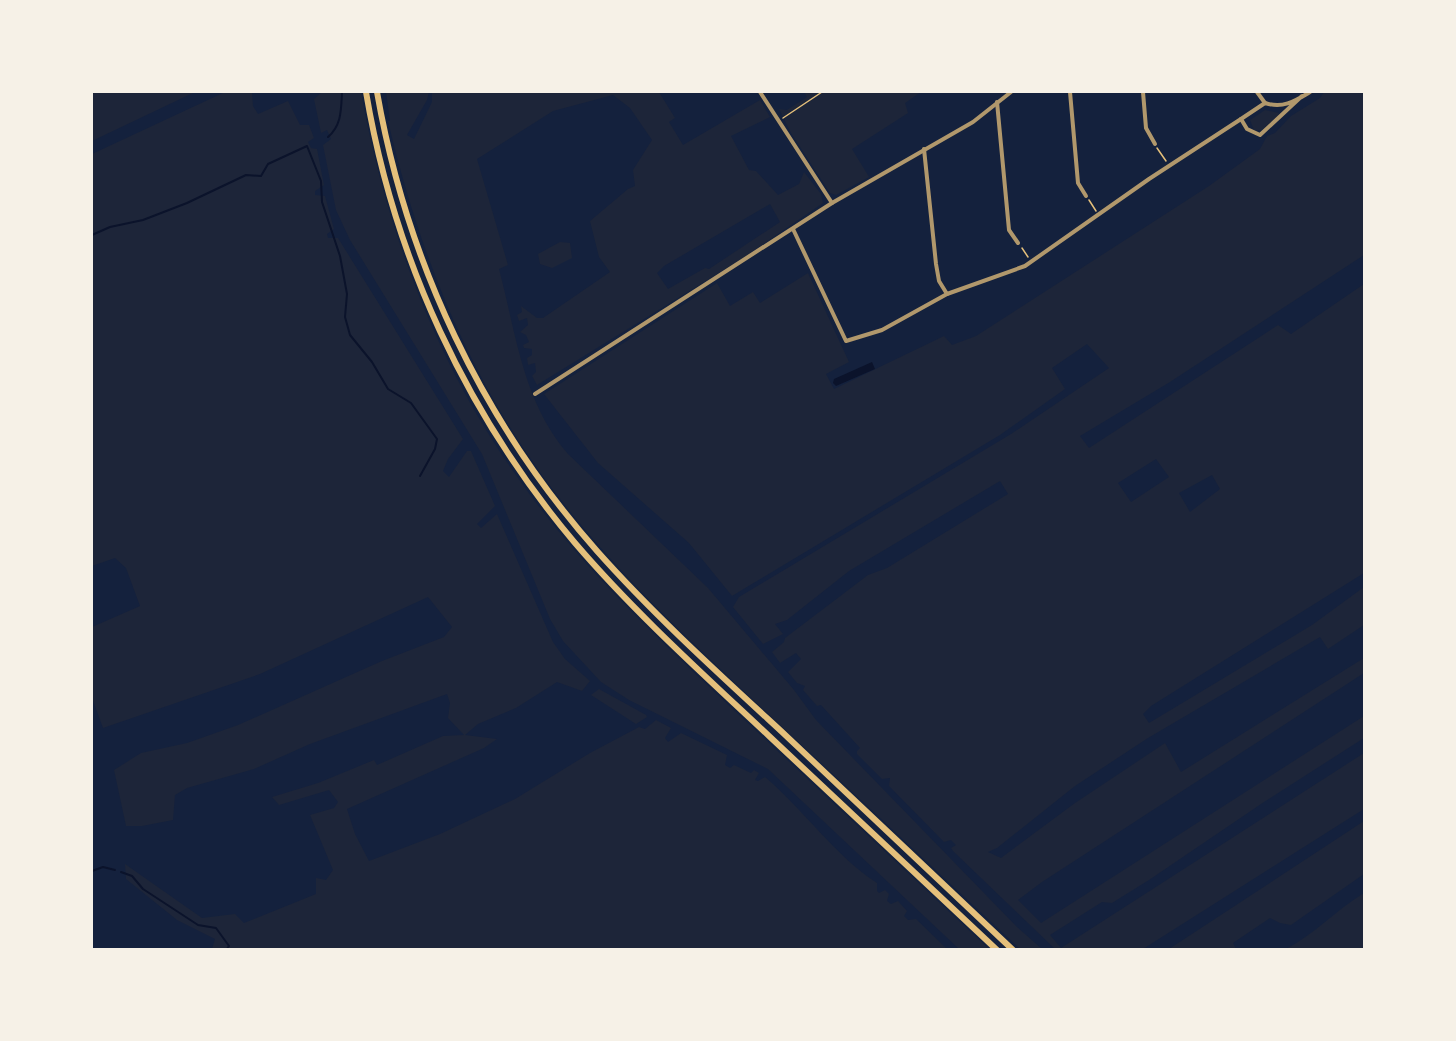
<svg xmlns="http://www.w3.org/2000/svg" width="1456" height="1041" font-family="Karla,sans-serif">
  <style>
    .green { fill: #1d2539; fill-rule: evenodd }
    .water { fill: #0b132b }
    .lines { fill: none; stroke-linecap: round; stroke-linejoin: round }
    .stream { stroke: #0b132b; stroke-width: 2 }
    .path { stroke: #e5c07b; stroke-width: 1.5 }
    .minor { stroke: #b1986c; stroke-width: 4 }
    .primary { stroke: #e5c07b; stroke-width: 6 }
  </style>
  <rect width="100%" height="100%" fill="#14213d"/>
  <!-- green -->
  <g class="green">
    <path d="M 92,92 L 195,92 L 92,141 Z"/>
    <path d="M 225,92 L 252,92 L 253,106 L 258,114 L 288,101 L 300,125 L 309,125 L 314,138 L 308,142 L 311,148 L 317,149 L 324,185 L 315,191 L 315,195 L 325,196 L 334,229 L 327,234 L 328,238 L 338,238 L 463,439 L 448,459 L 443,471 L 449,477 L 467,451 L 471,451 L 495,506 L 477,524 L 481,528 L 497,514 L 553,642 L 565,659 L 590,681 L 582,691 L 557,682 L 516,708 L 478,724 L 465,735 L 497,739 L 484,748 L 347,809 L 355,834 L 369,861 L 440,834 L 515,799 L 590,753 L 639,727 L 645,729 L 656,720 L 671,728 L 665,738 L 668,742 L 681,733 L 727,755 L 725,765 L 730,768 L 734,765 L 751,773 L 754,770 L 759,773 L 755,780 L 758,781 L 765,777 C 804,810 835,856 877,883 L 877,891 L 879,893 L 885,890 L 889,894 L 887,901 L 891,904 L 898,901 L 907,911 L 904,916 L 908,920 L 916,919 L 947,949 L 212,949 L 215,939 L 177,920 L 126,879 L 125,864 L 202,918 L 235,914 L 244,923 L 316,894 L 316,878 L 326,880 L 333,870 L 310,815 L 334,808 L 338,802 L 329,790 L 279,805 L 272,797 L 318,783 L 374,760 L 377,765 L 443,736 L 464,735 L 448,718 L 450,703 L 447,694 L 310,744 L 254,769 L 187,788 L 175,795 L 173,820 L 142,826 L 126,826 L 114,770 L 141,753 L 187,743 L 238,725 L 382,661 L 444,637 L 452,627 L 428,597 L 260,674 L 103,728 L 92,698 L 92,627 L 140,606 L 126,568 L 115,558 L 92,566 L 92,154 Z"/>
    <path d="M 322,92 L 361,92 C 386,230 436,363 518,478 C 583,571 668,648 750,725 C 830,800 910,875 989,949 L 959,949 L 768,769 L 629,700 L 601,682 L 563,641 L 550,619 L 482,454 L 350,240 L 336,210 L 323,145 L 331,139 L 327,130 L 321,133 L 314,99 Z"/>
    <path d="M 386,92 L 429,92 L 427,100 L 407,135 L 414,139 L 432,102 L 432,92 L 659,92 L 675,118 L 669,122 L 683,145 L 760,100 L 770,117 L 731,136 L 749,170 L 756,171 L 778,195 L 799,184 L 804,172 L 821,194 L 823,203 L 743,258 L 537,385 L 532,376 L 536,372 L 535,363 L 528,365 L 527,358 L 532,355 L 532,349 L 524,348 L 523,345 L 529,342 L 526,335 L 520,332 L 528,325 L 527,318 L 519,321 L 517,315 L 522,312 L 521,306 L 537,318 L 543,318 L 610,272 L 599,257 L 590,221 L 628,189 L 635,186 L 633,170 L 652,140 L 630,108 L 613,95 L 553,111 L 477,159 L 508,265 L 499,269 C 516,333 523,402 568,454 L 708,588 L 794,690 L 816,720 L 1017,927 L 1042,949 L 1020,949 C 940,874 859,798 778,723 C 683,634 582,543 513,432 C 452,335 414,231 388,121 L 390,121 ZM 770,204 L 780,222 L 709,269 L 705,268 L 668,289 L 657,273 L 664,266 Z"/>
    <path d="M 804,92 L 921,92 L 905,103 L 908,113 L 852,149 L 869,177 L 836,195 L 830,193 L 791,133 L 779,109 L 787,110 L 807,97 Z"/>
    <path d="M 1324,92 L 1364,92 L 1364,255 L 1170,382 L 1080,436 L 1089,448 L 1278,325 L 1291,334 L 1364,284 L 1364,573 L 1151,706 L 1143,714 L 1149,723 L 1312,625 L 1364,587 L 1364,625 L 1328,649 L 1320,637 L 1148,738 L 1075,786 L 997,848 L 988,852 L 1001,858 L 1075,803 L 1165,743 L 1181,772 L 1364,658 L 1364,673 L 1042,882 L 1018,900 L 1041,923 L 1364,716 L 1364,738 L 1264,802 L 1149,880 L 1112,903 L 1102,902 L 1050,935 L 1061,948 L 1364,753 L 1364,809 L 1143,949 L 1055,949 L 953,851 L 951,848 L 956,845 L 951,840 L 944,842 L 889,786 L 890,778 L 882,779 L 857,754 L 857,751 L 860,748 L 821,705 L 817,706 L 803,690 L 805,686 L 797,683 L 788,672 L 801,659 L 796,653 L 780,663 L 772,652 L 784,642 L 785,638 L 868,575 L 887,568 L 1008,494 L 1000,481 L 849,571 L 787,620 L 775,624 L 783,634 L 763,644 L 733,607 L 739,597 L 1011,434 L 1109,368 L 1087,344 L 1052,368 L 1065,389 L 1000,435 L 732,596 L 689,543 L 598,463 L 544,394 L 717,283 L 730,306 L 753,292 L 760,303 L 808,273 L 849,362 L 826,374 L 834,389 L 944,336 L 952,345 L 976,336 L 1209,186 L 1260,149 L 1267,136 L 1275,133 L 1291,116 L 1320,98 ZM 1156,459 L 1169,477 L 1131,502 L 1118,483 ZM 1212,475 L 1220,489 L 1190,512 L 1179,493 Z"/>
    <path d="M 1265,110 L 1279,113 L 1278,116 L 1262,130 L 1254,130 L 1250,120 Z"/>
    <path d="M 560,242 L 570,243 L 572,258 L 552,268 L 540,264 L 538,254 Z"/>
    <path d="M 599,689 L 646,715 L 647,717 L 636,724 L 591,695 Z"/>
    <path d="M 1364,821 L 1364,874 L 1291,925 L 1280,923 L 1270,918 L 1233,943 L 1236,949 L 1169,949 Z"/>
    <path d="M 1364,893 L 1364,947 L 1358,950 L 1286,949 C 1315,934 1336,910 1364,893 Z"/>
  </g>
  <!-- water -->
  <path class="water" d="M 872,362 L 875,369 L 836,386 L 833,383 L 834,379 Z"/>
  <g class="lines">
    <!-- stream -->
    <g class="stream">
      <path d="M 328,137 C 342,125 341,109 342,92"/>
      <path d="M 92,235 L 110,227 L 143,220 L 187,203 L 246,175 L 261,176 L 268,164 L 307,146 L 321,181 L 322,202 L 340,256 L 347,294 L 345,317 L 350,335 L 372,362 L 388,389 L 411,403 L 437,439 L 435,449 L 420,476"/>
      <path d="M 92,871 L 103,867 L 115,870"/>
      <path d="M 121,872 L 132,876 L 143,889 L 198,925 L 216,928 L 229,946 L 226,950"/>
    </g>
    <!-- path -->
    <g class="path">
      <path d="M 783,118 L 822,92"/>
      <path d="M 1157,148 L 1166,161"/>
      <path d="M 1089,200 L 1096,211"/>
      <path d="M 1022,248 L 1028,257"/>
    </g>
    <!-- minor -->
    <g class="minor">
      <path d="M 760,92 L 832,203"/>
      <path d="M 1070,92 L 1078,183 L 1086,196"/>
      <path d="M 1143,92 L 1146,128 L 1155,144"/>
      <path d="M 1257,92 L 1265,103"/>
      <path d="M 1302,96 L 1260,135 L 1247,129 L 1241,119 L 1265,103 C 1283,109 1295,101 1310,92"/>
      <path d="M 997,102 L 1009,230 L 1018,243"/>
      <path d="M 924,149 L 936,264 L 939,281 L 947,294"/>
      <path d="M 793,229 L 846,341 L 882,330 L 947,294 L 1025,266 L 1149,179 L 1241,119"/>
      <path d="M 535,394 L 832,203 L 973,122 L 1011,92"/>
    </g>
    <!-- primary -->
    <g class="primary">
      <path d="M 366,92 C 394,258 466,414 575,543 C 634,612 703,674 769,736 C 845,807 921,878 997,950"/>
      <path d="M 377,92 C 407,263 482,421 597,551 C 654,615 718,673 781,731 C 858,804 936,877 1013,950"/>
    </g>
  </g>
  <!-- border -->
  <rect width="1456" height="1041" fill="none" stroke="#f6f1e7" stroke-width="186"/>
</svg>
